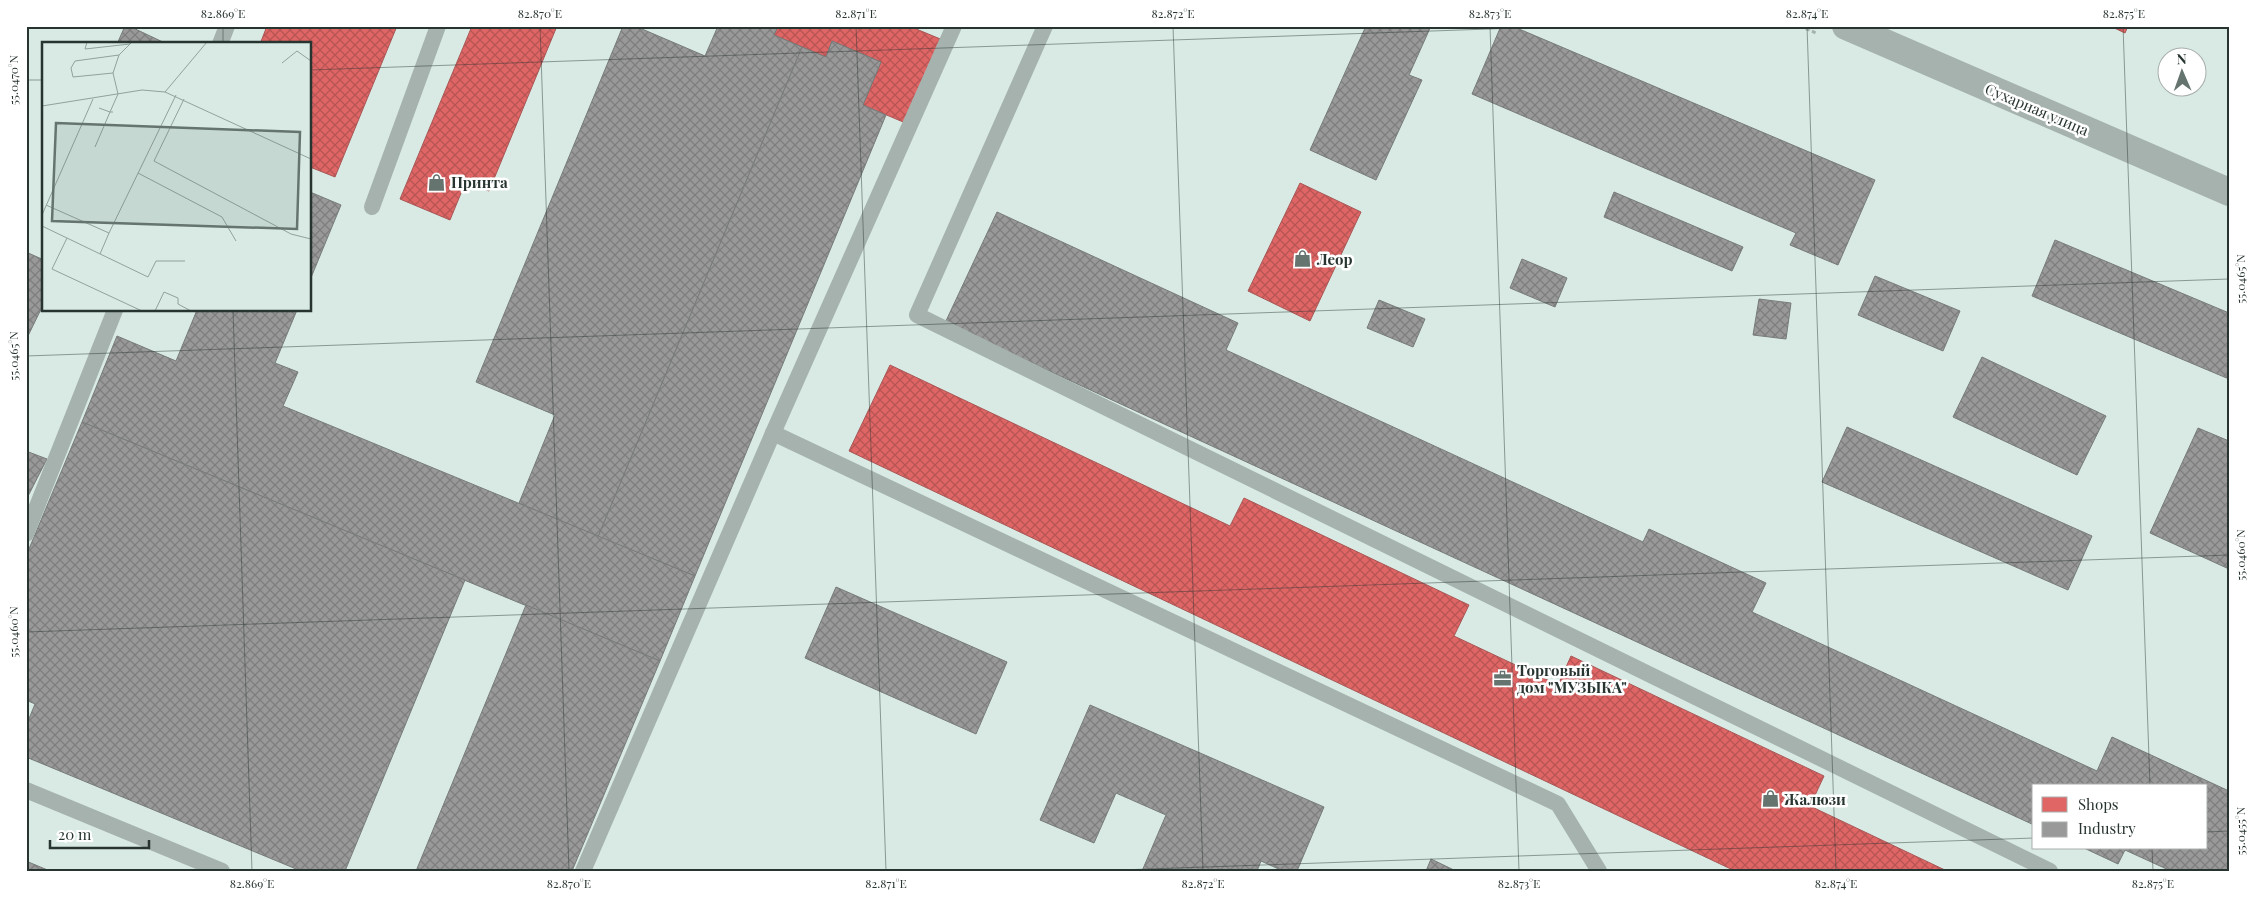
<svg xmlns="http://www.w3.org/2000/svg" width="2255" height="897" font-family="'Playfair Display',serif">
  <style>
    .shops { fill: url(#shops-cross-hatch); stroke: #a85756 }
    .industry { fill: url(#industry-cross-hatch); stroke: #777b7a }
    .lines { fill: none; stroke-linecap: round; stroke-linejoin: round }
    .path { stroke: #a6b3ad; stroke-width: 3; stroke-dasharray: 4 2.5; stroke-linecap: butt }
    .service { stroke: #a5b2ad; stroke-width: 16 }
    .tertiary { stroke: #a5b2ad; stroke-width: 28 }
    .ticks { fill: none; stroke: #273430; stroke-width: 1; stroke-opacity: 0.45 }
    .labels { text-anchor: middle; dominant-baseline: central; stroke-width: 5; stroke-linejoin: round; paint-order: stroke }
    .street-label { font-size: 15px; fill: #273430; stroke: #fff }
    .poi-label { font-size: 15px; font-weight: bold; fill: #273430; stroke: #fff; text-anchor: start }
    .inset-road { fill: none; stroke: #91a19b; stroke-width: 1 }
    .view { fill: #65746f; fill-opacity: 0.15; stroke: #65746f; stroke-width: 2.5 }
    .inset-edge { fill: none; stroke: #273430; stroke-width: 2.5 }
    .neatline { fill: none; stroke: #273430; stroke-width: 2 }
    .ticks-label { font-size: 12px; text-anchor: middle; fill: #273430 }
  </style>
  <defs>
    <pattern id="shops-cross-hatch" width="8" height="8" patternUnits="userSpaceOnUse" patternTransform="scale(1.25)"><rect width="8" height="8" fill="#e06666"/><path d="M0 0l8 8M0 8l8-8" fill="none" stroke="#b65554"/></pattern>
    <pattern id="industry-cross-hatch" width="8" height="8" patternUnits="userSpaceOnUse" patternTransform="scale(1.25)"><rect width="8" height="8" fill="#999"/><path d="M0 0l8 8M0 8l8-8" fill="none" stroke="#7d7e7d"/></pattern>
  </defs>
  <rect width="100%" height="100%" fill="#d8eae3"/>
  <!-- shops -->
  <g class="shops">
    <path d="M 267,26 L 397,26 L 335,177 L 310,167 L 310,44 L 260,44 Z"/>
    <path d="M 472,26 L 557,26 L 489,191 L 466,181 L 450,220 L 400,199 Z"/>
    <path d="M 778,26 L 909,26 L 950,43 L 915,127 L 863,105 L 881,62 L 832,41 L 826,57 L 774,35 Z"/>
    <path d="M 2110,26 L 2128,26 L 2125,33 Z"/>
    <path d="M 1300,183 L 1361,212 L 1310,321 L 1248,291 Z"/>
    <path d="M 890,365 L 1230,526 L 1244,498 L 1469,605 L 1454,636 L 1558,685 L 1571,656 L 1824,776 L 1810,806 L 1947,871 L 1735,871 L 849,451 Z"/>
  </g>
  <!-- industry -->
  <g class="industry">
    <path d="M 125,26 L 129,26 L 167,44 L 117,44 Z"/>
    <path d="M 623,26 L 635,26 L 705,56 L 718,26 L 778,26 L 774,35 L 802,47 L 598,537 L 519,503 L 555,415 L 476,382 Z"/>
    <path d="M 1366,26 L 1431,26 L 1409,75 L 1422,80 L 1376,180 L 1310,150 Z"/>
    <path d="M 1501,26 L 1512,26 L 1875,180 L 1838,265 L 1790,245 L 1796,233 L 1472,94 Z"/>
    <path d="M 832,41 L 881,62 L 863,105 L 886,115 L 695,576 L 598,537 L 802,47 L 826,57 Z"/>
    <path d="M 310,192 L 341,205 L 310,280 Z"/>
    <path d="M 1614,192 L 1743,247 L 1732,271 L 1604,217 Z"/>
    <path d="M 997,212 L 1238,323 L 1226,350 L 1643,542 L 1649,529 L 1766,583 L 1752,612 L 2097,771 L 2112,737 L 2229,791 L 2229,871 L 2171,871 L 2125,850 L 2118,864 L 2084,848 L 2206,848 L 2206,786 L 2034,786 L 2034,825 L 945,323 Z"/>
    <path d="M 2055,240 L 2229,313 L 2229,379 L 2032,296 Z"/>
    <path d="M 26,252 L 44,260 L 44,303 L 26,340 Z"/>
    <path d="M 1522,259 L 1567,278 L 1555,307 L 1510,288 Z"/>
    <path d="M 1875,276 L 1960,311 L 1943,351 L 1858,315 Z"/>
    <path d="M 1759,299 L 1791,303 L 1786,339 L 1753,335 Z"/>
    <path d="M 1379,300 L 1425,319 L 1413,347 L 1367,328 Z"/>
    <path d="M 197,310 L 297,310 L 275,363 L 298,372 L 283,406 L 695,576 L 660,661 L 82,422 L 117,336 L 176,361 Z"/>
    <path d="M 1982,357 L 2106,416 L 2077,475 L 1953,417 Z"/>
    <path d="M 82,422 L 465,580 L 345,871 L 301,871 L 26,757 L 26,726 L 35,704 L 26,700 L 26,556 Z"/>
    <path d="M 1847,427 L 2092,536 L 2068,590 L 1822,482 Z"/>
    <path d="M 2198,428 L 2229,441 L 2229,569 L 2150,533 Z"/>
    <path d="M 26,451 L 47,459 L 26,500 Z"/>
    <path d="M 836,587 L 1007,662 L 976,734 L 805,658 Z"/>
    <path d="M 526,605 L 660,661 L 572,871 L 416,871 Z"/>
    <path d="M 1090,705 L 1324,807 L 1297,871 L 1283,871 L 1261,861 L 1257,871 L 1142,871 L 1166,815 L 1116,793 L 1094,843 L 1040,820 Z"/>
    <path d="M 1431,859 L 1456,871 L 1426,871 Z"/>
    <path d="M 26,861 L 50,871 L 26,871 Z"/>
  </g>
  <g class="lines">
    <!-- path -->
    <path class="path" d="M 1800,26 L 1816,33"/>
    <!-- service -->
    <g class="service">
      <path d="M 1045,26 L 917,315 L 2050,871"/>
      <path d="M 220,44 L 227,26"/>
      <path d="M 372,207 L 438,26"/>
      <path d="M 773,433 L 1558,804 L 1599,871"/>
      <path d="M 26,534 L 115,310"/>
      <path d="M 26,790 L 222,871"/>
      <path d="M 583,871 L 773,433 L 954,26"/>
    </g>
    <!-- tertiary -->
    <path class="tertiary" d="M 1846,26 L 2229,192"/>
  </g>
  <!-- ticks -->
  <path class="ticks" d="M 223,26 L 223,44M 540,26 L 569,871M 856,26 L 886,871M 1173,26 L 1203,871M 1490,26 L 1519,871M 1807,26 L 1836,871M 2123,26 L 2150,786M 310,70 L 1576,26M 26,80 L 44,80M 233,310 L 252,871M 26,356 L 2229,279M 26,632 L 2229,555M 2206,832 L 2229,831M 2152,848 L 2153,871M 1091,871 L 2034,838"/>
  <!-- icons -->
  <defs>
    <symbol id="shop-bare" viewBox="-9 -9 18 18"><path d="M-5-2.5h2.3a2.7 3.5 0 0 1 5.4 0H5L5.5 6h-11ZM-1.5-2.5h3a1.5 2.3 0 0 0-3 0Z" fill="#65746f" stroke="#fff" stroke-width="2.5" paint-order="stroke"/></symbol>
    <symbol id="office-bare" viewBox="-9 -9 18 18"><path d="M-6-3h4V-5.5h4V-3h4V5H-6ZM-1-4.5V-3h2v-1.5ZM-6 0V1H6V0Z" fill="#65746f" stroke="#fff" stroke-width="2.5" paint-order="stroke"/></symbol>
  </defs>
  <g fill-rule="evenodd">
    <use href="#shop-bare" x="424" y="170" width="25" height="25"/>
    <use href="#shop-bare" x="1290" y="246" width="25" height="25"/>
    <use href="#office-bare" x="1490" y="666" width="25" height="25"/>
    <use href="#shop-bare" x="1758" y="786" width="25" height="25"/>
  </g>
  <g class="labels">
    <!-- street labels -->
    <g class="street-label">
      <text transform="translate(2037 109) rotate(23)">Сухарная улица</text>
    </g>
    <!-- poi labels -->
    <g class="poi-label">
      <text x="451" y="182">Принта</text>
      <text x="1317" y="259">Леор</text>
      <text x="1517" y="670">Торговый<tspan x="1517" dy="17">дом "МУЗЫКА"</tspan></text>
      <text x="1784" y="799">Жалюзи</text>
    </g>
  </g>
  <!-- overview -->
  <g transform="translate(42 42)">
    <rect width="269" height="269" fill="#d8eae3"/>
    <path class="inset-road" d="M 45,0 L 43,7 L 88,2M 240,21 L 255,9 L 269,19M 71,31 L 31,35 L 29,26 L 33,19 L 77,13M 123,50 L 165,0M 142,57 L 112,119 L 249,192 L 269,197M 0,64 L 100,48 L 123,50 L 269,117M 71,70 L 68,70 L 76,52 L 71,31 L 77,13 L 90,0M 53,105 L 68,70 L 57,66M 96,131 L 180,175 L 194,199M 4,163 L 67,191 L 134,53M 0,173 L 51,57M 0,184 L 106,235 L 114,219 L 143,219M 25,196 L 10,227 L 100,269M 58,212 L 67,191M 113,269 L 122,250 L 136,256 L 136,262 L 149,269"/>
    <path class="view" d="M 14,81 L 258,90 L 255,187 L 10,179 Z"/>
    <rect width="269" height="269" class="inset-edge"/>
  </g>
  <!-- border -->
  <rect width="2255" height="897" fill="none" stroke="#ffffff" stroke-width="55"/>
  <!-- legend -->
  <rect x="2032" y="784" width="175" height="65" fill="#ffffff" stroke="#a9aeac"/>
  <rect x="2042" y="797" width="25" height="15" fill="#e06666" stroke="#a9aeac"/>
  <text x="2078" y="810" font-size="15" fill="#273430">Shops</text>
  <rect x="2042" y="822" width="25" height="15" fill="#999999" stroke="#a9aeac"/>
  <text x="2078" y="834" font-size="15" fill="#273430">Industry</text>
  <!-- north arrow -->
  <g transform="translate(2182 72) rotate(358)"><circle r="24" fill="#ffffff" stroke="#a9aeac"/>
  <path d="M0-4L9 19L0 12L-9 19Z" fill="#65746f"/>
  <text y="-8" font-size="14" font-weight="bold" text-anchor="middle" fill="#273430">N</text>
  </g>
  <!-- scale -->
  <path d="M50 840v8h99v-8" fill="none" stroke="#273430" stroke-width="2.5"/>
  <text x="58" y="840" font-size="15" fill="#273430" stroke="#ffffff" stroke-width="4" paint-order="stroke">20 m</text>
  <rect x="28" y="28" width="2200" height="842" class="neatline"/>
  <g class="ticks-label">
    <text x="223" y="18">82.869°E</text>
    <text x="540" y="18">82.870°E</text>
    <text x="856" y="18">82.871°E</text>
    <text x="1173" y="18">82.872°E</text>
    <text x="1490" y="18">82.873°E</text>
    <text x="1807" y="18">82.874°E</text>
    <text x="2124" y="18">82.875°E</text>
    <text transform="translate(14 80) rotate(-90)" y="4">55.0470°N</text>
    <text transform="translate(2241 279) rotate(-90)" y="4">55.0465°N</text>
    <text transform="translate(14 356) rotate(-90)" y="4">55.0465°N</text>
    <text transform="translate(2241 555) rotate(-90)" y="4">55.0460°N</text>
    <text transform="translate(14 632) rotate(-90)" y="4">55.0460°N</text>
    <text transform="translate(2241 831) rotate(-90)" y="4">55.0455°N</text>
    <text x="252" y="888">82.869°E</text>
    <text x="569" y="888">82.870°E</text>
    <text x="886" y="888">82.871°E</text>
    <text x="1203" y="888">82.872°E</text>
    <text x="1519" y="888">82.873°E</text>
    <text x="1836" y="888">82.874°E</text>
    <text x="2153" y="888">82.875°E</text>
  </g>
</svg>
